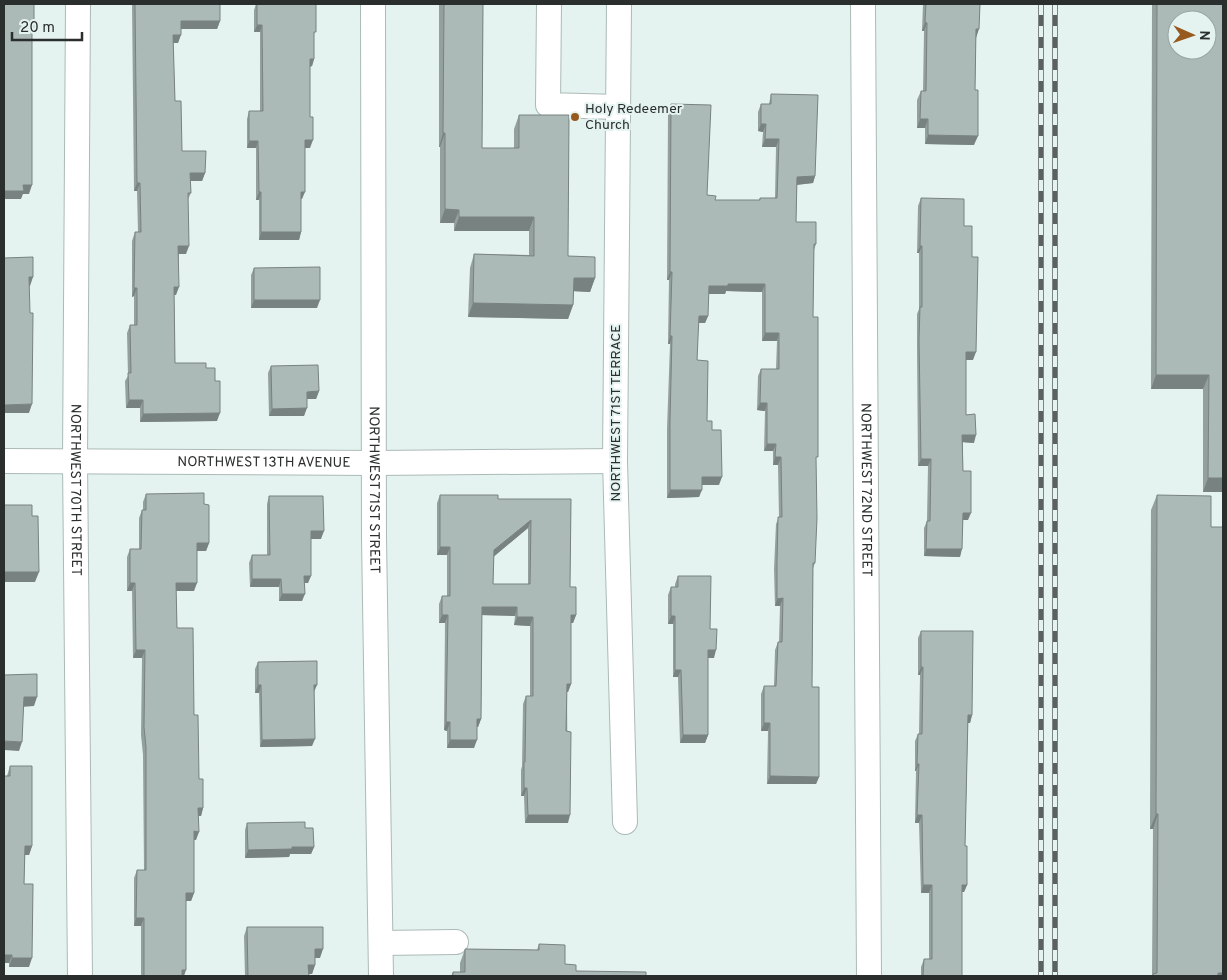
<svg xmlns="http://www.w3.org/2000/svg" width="1227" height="980" font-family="Overpass,sans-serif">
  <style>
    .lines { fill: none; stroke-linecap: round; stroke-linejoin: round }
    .minor-casing { stroke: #acbab7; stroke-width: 26 }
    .minor { stroke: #fff; stroke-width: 24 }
    .rail-casing { stroke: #5a6160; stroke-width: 5.5 }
    .rail { stroke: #e4f3f0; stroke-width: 4; stroke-dasharray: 11; stroke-linecap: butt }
    .wall { fill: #94a09d; fill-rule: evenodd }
    .shaded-wall { fill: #788280 }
    .building { fill: #acbab7; stroke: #788280; fill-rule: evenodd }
    .poi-dot { fill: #98591f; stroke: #e4f3f0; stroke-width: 2 }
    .labels { text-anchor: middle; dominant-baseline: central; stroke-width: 4; stroke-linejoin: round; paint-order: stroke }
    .poi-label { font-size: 14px; fill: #2a2f2e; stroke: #e4f3f0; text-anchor: start }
    .street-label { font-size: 14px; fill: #2a2f2e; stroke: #e4f3f0 }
  </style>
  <rect width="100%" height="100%" fill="#e4f3f0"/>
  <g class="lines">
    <defs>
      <g id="minor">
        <path id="s1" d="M 78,4 L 75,460 L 80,976"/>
        <path id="s2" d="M 373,4 L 374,538 L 381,976"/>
        <path d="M 549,4 L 548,105 L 618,107"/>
        <path d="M 619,4 L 615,461 L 625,822"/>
        <path id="s3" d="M 863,4 L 869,976"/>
        <path id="s4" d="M 4,461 L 374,463 L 615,461"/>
        <path d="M 381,943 L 456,942"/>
      </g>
    </defs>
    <!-- minor casing -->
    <use href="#minor" class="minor-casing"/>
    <!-- minor -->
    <use href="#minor" class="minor"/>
    <defs>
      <g id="rail">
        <path d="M 1041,4 L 1041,976"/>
        <path d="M 1055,4 L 1055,976"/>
      </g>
    </defs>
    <!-- rail casing -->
    <use href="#rail" class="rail-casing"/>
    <!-- rail -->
    <use href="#rail" class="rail"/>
  </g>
  <!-- wall -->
  <g class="wall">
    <path d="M 132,4 L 220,4 L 220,21 L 217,29 L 181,29 L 178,43 L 173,43 L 175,101 L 182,151 L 205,173 L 202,181 L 190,181 L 191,193 L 188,199 L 186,254 L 179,254 L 176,295 L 174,295 L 175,363 L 206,368 L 217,421 L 140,422 L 140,408 L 126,408 L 125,381 L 128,376 L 127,333 L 130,325 L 134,325 L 134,296 L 132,297 L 132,241 L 135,232 L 138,232 L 137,191 L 134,191 Z"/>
    <path d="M 256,4 L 316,4 L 314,36 L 314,59 L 312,66 L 310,67 L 310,148 L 305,148 L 302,199 L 301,199 L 301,232 L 299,240 L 259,240 L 259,200 L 256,200 L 256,148 L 247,148 L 247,119 L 249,111 L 260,111 L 260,32 L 254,32 L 254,10 Z"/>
    <path d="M 439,4 L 483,4 L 482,148 L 514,148 L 514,129 L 519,115 L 568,256 L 595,278 L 590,292 L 574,291 L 573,305 L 568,319 L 468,317 L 470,268 L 474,254 L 529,255 L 529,231 L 454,231 L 454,223 L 440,223 L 440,147 L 439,147 Z"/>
    <path d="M 923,4 L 980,4 L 976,38 L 974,145 L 925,144 L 925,128 L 917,128 L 917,100 L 921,91 L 923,91 L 924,31 L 922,31 Z"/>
    <path d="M 1152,4 L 1223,4 L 1223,492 L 1203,492 L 1203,389 L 1151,389 Z"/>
    <path d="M 771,94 L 815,176 L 813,183 L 797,185 L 796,222 L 816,244 L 814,250 L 813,317 L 816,462 L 815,563 L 813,568 L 812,687 L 819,777 L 816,784 L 767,784 L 768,731 L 761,731 L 761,694 L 764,686 L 774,686 L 775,650 L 778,642 L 779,642 L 780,606 L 775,606 L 774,569 L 776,524 L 779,517 L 778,465 L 773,465 L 773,451 L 764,451 L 765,411 L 757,410 L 758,376 L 761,369 L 776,369 L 777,341 L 762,341 L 762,292 L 726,291 L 725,294 L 708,294 L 708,316 L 705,323 L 698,323 L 697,360 L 707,421 L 712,430 L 719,485 L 702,485 L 699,497 L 667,498 L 667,429 L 670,344 L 668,344 L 669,280 L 667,280 L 668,112 L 671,104 L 707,195 L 715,200 L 759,200 L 760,198 L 775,198 L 776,147 L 762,147 L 763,132 L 758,131 L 758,112 L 761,104 L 769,104 Z"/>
    <path d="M 921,198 L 964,226 L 972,257 L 973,360 L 966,360 L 966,415 L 974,443 L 963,442 L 963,471 L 968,520 L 963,520 L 960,557 L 924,556 L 924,528 L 927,521 L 928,466 L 918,466 L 917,347 L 917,314 L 919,309 L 919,253 L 917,253 L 918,206 Z"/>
    <path d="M 254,268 L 317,308 L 251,308 L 251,275 Z"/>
    <path d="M 271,366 L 319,391 L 316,399 L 307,399 L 304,416 L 269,416 L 268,373 Z"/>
    <path d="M 146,494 L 204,504 L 209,543 L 206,551 L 197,551 L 194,591 L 176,591 L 177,628 L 194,715 L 199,779 L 203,808 L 201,816 L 198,816 L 196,840 L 194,840 L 194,893 L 191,901 L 186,901 L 184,976 L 141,976 L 141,926 L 134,926 L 134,878 L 137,870 L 144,870 L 143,755 L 141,735 L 142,658 L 133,658 L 132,591 L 127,591 L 127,557 L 130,549 L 139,549 L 139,518 L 142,510 L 143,510 L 143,502 Z"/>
    <path d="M 440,495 L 498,499 L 571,499 L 570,587 L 576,615 L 573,623 L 571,623 L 571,684 L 568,692 L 567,692 L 568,823 L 525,823 L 524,796 L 521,796 L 521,770 L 522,766 L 523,704 L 526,696 L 530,696 L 530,626 L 514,625 L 515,616 L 482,615 L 481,719 L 478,727 L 477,727 L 474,748 L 447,748 L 447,731 L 444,730 L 445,623 L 439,623 L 439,604 L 442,596 L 447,596 L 447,555 L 437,555 L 437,503 ZM 528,528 L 528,584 L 493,584 L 494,556 Z"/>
    <path d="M 1157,495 L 1211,527 L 1223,976 L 1152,976 L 1153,829 L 1150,829 L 1151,510 Z"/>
    <path d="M 269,496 L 321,539 L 311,539 L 308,583 L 304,583 L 302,601 L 279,601 L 279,587 L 250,587 L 249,563 L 252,555 L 267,555 L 267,504 Z"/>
    <path d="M 678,576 L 710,629 L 714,658 L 708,658 L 708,735 L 705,743 L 680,743 L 678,677 L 673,677 L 673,624 L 668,624 L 668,595 L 671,587 L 675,587 L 675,584 Z"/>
    <path d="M 921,631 L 972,715 L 970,723 L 968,723 L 965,846 L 967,885 L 964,892 L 962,892 L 962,976 L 921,976 L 921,967 L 924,959 L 929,959 L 929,893 L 921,893 L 919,823 L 915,823 L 916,771 L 915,771 L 915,741 L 918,734 L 919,734 L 920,675 L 918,675 L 918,638 Z"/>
    <path d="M 258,662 L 314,692 L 312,746 L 260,747 L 259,693 L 255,693 L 255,669 Z"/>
    <path d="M 10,766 L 32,846 L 29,855 L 25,855 L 24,884 L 29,967 L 9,967 L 9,963 L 4,963 L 4,776 L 7,776 Z"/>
    <path d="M 247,823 L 305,828 L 314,847 L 311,854 L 290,854 L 289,857 L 245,858 L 245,830 Z"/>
    <path d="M 247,927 L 320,958 L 315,958 L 315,965 L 312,974 L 309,974 L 309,976 L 245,976 L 244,936 Z"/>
    <path d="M 539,944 L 565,964 L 576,971 L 646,976 L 451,976 L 453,972 L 460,972 L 460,963 L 465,949 L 537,950 Z"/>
  </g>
  <!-- shaded-wall -->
  <g class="shaded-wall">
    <path d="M 181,21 L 220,21 L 217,29 L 178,29 Z"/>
    <path d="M 925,22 L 927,23 L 924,31 L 922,31 Z"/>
    <path d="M 257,25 L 262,25 L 260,32 L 254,32 Z"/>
    <path d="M 976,29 L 979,29 L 976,38 Z"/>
    <path d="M 173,35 L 181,35 L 178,43 L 170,43 Z"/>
    <path d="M 310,59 L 314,59 L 312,66 L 307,67 Z"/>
    <path d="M 920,119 L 928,119 L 925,128 L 917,128 Z"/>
    <path d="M 761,124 L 766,124 L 763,132 L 758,131 Z"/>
    <path d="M 443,133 L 445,133 L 440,147 L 439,147 Z"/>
    <path d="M 928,135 L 978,136 L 974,145 L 925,144 Z"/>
    <path d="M 765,139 L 779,139 L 776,147 L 762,147 Z"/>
    <path d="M 305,140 L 313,140 L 310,148 L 302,148 Z"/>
    <path d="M 249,141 L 258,141 L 256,148 L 247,148 Z"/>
    <path d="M 190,173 L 205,173 L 202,181 L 187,181 Z"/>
    <path d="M 815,176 L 813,183 L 794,185 L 797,177 Z"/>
    <path d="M 137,183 L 140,183 L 137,191 L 134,191 Z"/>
    <path d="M 23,185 L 32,185 L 29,194 L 23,194 L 21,199 L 4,199 L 4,191 Z"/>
    <path d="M 259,192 L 261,192 L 259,200 L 256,200 Z"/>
    <path d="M 301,192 L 305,192 L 302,199 L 299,199 Z"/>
    <path d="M 445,209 L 459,210 L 454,223 L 440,223 Z"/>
    <path d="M 459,217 L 534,217 L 529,231 L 454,231 Z"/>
    <path d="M 261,232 L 301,232 L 299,240 L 259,240 Z"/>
    <path d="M 178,246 L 189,246 L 186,254 L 176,254 Z"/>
    <path d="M 920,246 L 922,246 L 919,253 L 917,253 Z"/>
    <path d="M 670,272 L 672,272 L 669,280 L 667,280 Z"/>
    <path d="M 29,277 L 33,277 L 30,286 L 26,286 Z"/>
    <path d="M 574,278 L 595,278 L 590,292 L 569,291 Z"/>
    <path d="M 728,284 L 765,284 L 762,292 L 726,291 L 725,294 L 706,294 L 709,286 Z"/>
    <path d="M 174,287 L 179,287 L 176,295 L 171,295 Z"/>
    <path d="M 134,288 L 137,288 L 134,296 L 132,297 Z"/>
    <path d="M 254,300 L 320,300 L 317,308 L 251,308 Z"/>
    <path d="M 473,303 L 573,305 L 568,319 L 468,317 Z"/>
    <path d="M 699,316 L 708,316 L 705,323 L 696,323 Z"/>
    <path d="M 765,333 L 779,333 L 777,341 L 762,341 Z"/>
    <path d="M 670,336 L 672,336 L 670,344 L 668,344 Z"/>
    <path d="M 966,352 L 976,352 L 973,360 L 963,360 Z"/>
    <path d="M 1156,375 L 1209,375 L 1203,389 L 1151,389 Z"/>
    <path d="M 319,391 L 316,399 L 304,399 L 307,392 Z"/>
    <path d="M 129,400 L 143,400 L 140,408 L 126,408 Z"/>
    <path d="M 760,403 L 767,403 L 765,411 L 757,410 Z"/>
    <path d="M 32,404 L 29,413 L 4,413 L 4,405 Z"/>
    <path d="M 307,408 L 304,416 L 269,416 L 272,409 Z"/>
    <path d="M 220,413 L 217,421 L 140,422 L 143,414 Z"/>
    <path d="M 962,435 L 976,435 L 974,443 L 960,442 Z"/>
    <path d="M 767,444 L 776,444 L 773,451 L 764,451 Z"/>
    <path d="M 775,457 L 781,457 L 778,465 L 773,465 Z"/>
    <path d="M 921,459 L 931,459 L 928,466 L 918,466 Z"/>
    <path d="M 702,477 L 722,477 L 719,485 L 699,485 Z"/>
    <path d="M 1208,478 L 1223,478 L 1223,492 L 1203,492 Z"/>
    <path d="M 670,490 L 702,490 L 699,497 L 667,498 Z"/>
    <path d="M 963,513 L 971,513 L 968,520 L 960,520 Z"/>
    <path d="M 531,520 L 528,528 L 491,559 L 494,550 Z"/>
    <path d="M 311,531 L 324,531 L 321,539 L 308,539 Z"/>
    <path d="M 197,543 L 209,543 L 206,551 L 194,551 Z"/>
    <path d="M 440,547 L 450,547 L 447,555 L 437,555 Z"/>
    <path d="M 926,549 L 962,549 L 960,557 L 924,556 Z"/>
    <path d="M 4,572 L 39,572 L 35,582 L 4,582 Z"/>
    <path d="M 304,576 L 311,576 L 308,583 L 302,583 Z"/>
    <path d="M 252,579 L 281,579 L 279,587 L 250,587 Z"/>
    <path d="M 130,583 L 135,583 L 132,591 L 127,591 Z"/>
    <path d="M 176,583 L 197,583 L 194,591 L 173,591 Z"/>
    <path d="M 282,594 L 305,594 L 302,601 L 279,601 Z"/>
    <path d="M 783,598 L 780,606 L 775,606 L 777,599 Z"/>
    <path d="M 482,607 L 517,607 L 515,616 L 479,615 Z"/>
    <path d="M 442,615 L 448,615 L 445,623 L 439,623 Z"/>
    <path d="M 571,615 L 576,615 L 573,623 L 568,623 Z"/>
    <path d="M 671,616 L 675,616 L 673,624 L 668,624 Z"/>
    <path d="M 517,617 L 533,617 L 530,626 L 514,625 Z"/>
    <path d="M 136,650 L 145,650 L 142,658 L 133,658 Z"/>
    <path d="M 708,650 L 716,650 L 714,658 L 705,658 Z"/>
    <path d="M 921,667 L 923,667 L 920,675 L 918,675 Z"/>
    <path d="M 675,670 L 681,670 L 678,677 L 673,677 Z"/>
    <path d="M 567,684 L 571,684 L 568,692 L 564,692 Z"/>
    <path d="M 258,685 L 261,685 L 259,693 L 255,693 Z"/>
    <path d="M 314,685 L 317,685 L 314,692 Z"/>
    <path d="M 24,697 L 37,697 L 34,706 L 21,707 Z"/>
    <path d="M 968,715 L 972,715 L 970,723 L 966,723 Z"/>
    <path d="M 477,719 L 481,719 L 478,727 L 474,727 Z"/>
    <path d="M 446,722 L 450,722 L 447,731 L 444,730 Z"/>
    <path d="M 764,723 L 770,723 L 768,731 L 761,731 Z"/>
    <path d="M 683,735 L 708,735 L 705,743 L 680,743 Z"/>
    <path d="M 315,739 L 312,746 L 260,747 L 262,740 Z"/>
    <path d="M 450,740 L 477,740 L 474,748 L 447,748 Z"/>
    <path d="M 4,741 L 22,742 L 19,751 L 4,750 Z"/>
    <path d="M 917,764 L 919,764 L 916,771 L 915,771 Z"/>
    <path d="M 770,776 L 819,777 L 816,784 L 767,784 Z"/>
    <path d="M 524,788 L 527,788 L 524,796 L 521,796 Z"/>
    <path d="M 198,808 L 203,808 L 201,816 L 195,816 Z"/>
    <path d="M 1156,814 L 1158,814 L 1153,829 L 1150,829 Z"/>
    <path d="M 528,815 L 570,815 L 568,823 L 525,823 Z"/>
    <path d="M 917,815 L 922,815 L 919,823 L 915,823 Z"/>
    <path d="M 194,831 L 199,832 L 196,840 L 191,839 Z"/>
    <path d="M 25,846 L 32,846 L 29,855 L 22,855 Z"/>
    <path d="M 292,847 L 314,847 L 311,854 L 290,854 L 289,857 L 245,858 L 248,850 Z"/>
    <path d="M 923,885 L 932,885 L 929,893 L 921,893 Z"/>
    <path d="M 962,885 L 967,885 L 964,892 L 959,892 Z"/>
    <path d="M 186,893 L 194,893 L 191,901 L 183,901 Z"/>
    <path d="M 136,918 L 144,918 L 141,926 L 134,926 Z"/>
    <path d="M 315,949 L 323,949 L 320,958 L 312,958 Z"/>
    <path d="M 4,955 L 12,955 L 9,963 L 4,963 Z"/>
    <path d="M 12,958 L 32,958 L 29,967 L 9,967 Z"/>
    <path d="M 308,965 L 315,965 L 312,974 L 305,974 Z"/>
    <path d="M 182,970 L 186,970 L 184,976 L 180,976 Z"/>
    <path d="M 1218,973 L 1223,973 L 1223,976 L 1217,976 Z"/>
  </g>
  <!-- building -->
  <g class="building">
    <path d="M 4,4 L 34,4 L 34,29 L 32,29 L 32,185 L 23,185 L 24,191 L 4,191 Z"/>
    <path d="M 135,4 L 220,4 L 220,21 L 181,21 L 181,35 L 173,35 L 175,101 L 181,101 L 182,151 L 206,151 L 205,173 L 190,173 L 191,193 L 188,193 L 189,246 L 178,246 L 179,287 L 174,287 L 175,363 L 206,363 L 206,368 L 215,368 L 215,381 L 220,381 L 220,413 L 143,414 L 143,400 L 129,400 L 128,373 L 131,373 L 130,325 L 137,325 L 137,288 L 134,288 L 135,232 L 141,232 L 140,183 L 137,183 Z"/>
    <path d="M 257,4 L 316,4 L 316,32 L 314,32 L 314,59 L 310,59 L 310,117 L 313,117 L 313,140 L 305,140 L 305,192 L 301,192 L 301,232 L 261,232 L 261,192 L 259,192 L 258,141 L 249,141 L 249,111 L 263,111 L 262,25 L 257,25 Z"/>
    <path d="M 444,4 L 483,4 L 482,148 L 519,148 L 519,115 L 569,115 L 568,256 L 595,257 L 595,278 L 574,278 L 573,305 L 473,303 L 474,254 L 534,256 L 534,217 L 459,217 L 459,210 L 445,209 L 445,133 L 443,133 Z"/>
    <path d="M 926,4 L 980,4 L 979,29 L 976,29 L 975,90 L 978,90 L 978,136 L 928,135 L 928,119 L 920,119 L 921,91 L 926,91 L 927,23 L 925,22 Z"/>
    <path d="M 1157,4 L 1223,4 L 1223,478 L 1208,478 L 1209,375 L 1156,375 ZM 1177,20 L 1207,20 L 1207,50 L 1177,50 Z"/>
    <path d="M 771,94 L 818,95 L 815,176 L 797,177 L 796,222 L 816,222 L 816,244 L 814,244 L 813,317 L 818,317 L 818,457 L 816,457 L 817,518 L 815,563 L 813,563 L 812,687 L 819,687 L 819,777 L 770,776 L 770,723 L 764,723 L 764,686 L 776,686 L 778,642 L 782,642 L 783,598 L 777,599 L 777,562 L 778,517 L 782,517 L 781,457 L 775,457 L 776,444 L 767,444 L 767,403 L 760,403 L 761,369 L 779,369 L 779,333 L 765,333 L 765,284 L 728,284 L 728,286 L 709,286 L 708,316 L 699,316 L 697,360 L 708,361 L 707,421 L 712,421 L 712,430 L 721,430 L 722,477 L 702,477 L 702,490 L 670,490 L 670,421 L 672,336 L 670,336 L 672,272 L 670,272 L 671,104 L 711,105 L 707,195 L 716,196 L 715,200 L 760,200 L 760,198 L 777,198 L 779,139 L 765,139 L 766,124 L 761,124 L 761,104 L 771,104 Z"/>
    <path d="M 921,198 L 964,199 L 964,226 L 972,226 L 972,257 L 978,257 L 976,352 L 966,352 L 966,415 L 975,414 L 976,435 L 962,435 L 963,471 L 971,471 L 971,513 L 963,513 L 962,549 L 926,549 L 927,521 L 930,521 L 931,459 L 921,459 L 919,340 L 920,307 L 922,307 L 922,246 L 920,246 Z"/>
    <path d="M 33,257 L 33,277 L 29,277 L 30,313 L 33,313 L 32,404 L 4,405 L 4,258 Z"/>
    <path d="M 320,267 L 320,300 L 254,300 L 254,268 Z"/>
    <path d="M 318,365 L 319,391 L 307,392 L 307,408 L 272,409 L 271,366 Z"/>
    <path d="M 204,493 L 204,504 L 209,505 L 209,543 L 197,543 L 197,583 L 176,583 L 177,628 L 193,628 L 194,715 L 198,715 L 199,779 L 203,779 L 203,808 L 198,808 L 199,832 L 194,831 L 194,893 L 186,893 L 186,970 L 182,970 L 182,976 L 144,976 L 144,918 L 136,918 L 137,870 L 146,870 L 146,747 L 144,727 L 145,650 L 136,650 L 135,583 L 130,583 L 130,549 L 141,549 L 142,510 L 146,510 L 146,494 Z"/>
    <path d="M 440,495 L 498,495 L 498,499 L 571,499 L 570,587 L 576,587 L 576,615 L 571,615 L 571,684 L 567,684 L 566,731 L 571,732 L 570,815 L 528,815 L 527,788 L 524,788 L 524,762 L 525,762 L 526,696 L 533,696 L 533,617 L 517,617 L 517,607 L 482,607 L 481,719 L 477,719 L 477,740 L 450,740 L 450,722 L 446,722 L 448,615 L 442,615 L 442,596 L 450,596 L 450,547 L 440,547 ZM 531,520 L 530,584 L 493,584 L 494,550 Z"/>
    <path d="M 1157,495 L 1211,496 L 1211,527 L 1223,527 L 1223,973 L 1218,973 L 1218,976 L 1153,976 L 1153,974 L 1157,973 L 1158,814 L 1156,814 Z"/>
    <path d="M 269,496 L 323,496 L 324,531 L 311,531 L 311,576 L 304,576 L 305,594 L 282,594 L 281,579 L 252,579 L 252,555 L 270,555 Z"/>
    <path d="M 4,505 L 32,505 L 32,516 L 38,516 L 39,572 L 4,572 Z"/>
    <path d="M 678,576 L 711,576 L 710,629 L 717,629 L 716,650 L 708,650 L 708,735 L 683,735 L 681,670 L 675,670 L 675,616 L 671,616 L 671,587 L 678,587 Z"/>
    <path d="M 921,631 L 973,631 L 972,715 L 968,715 L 965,846 L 967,846 L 967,885 L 962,885 L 962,976 L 923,976 L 924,959 L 932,959 L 932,885 L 923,885 L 922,815 L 917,815 L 919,764 L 917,764 L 918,734 L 922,734 L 923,667 L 921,667 Z"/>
    <path d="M 317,661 L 317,685 L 314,685 L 315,739 L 262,740 L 261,685 L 258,685 L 258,662 Z"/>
    <path d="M 37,674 L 37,697 L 24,697 L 22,742 L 4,741 L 4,675 Z"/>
    <path d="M 10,766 L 32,766 L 32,846 L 25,846 L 24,884 L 33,884 L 32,958 L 12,958 L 12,955 L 4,955 L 4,776 L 10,776 Z"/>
    <path d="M 305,822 L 305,828 L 313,828 L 314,847 L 292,847 L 292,849 L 248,850 L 247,823 Z"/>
    <path d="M 247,927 L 323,927 L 323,949 L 315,949 L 315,965 L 308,965 L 309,976 L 248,976 Z"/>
    <path d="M 539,944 L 565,945 L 565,964 L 576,965 L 576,971 L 646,972 L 646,976 L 453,976 L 453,972 L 465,972 L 465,949 L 539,950 Z"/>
  </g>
  <!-- markers -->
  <circle class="poi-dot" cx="575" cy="117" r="5"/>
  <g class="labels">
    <!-- poi labels -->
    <g class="poi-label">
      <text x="585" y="109">Holy Redeemer<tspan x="585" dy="16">Church</tspan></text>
    </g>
    <!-- street labels -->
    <g class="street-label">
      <text transform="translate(616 413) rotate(-90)">NORTHWEST 71ST TERRACE</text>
      <text stroke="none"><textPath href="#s4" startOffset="260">NORTHWEST 13TH AVENUE</textPath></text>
      <text stroke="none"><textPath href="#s1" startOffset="486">NORTHWEST 70TH STREET</textPath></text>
      <text stroke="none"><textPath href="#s2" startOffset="486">NORTHWEST 71ST STREET</textPath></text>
      <text stroke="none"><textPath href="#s3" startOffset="486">NORTHWEST 72ND STREET</textPath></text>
    </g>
  </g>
  <!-- border -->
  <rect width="1227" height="980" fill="none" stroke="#2a2f2e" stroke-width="10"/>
  <!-- north arrow -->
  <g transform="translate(1192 35) rotate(92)"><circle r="24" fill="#e4f3f0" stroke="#9aa5a2"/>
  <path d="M0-4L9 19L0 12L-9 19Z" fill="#98591f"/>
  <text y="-8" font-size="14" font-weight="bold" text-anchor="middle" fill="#2a2f2e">N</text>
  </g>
  <!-- scale -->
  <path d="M12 32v8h70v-8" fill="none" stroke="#2a2f2e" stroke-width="2.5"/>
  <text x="20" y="32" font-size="15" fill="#2a2f2e" stroke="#e4f3f0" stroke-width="4" paint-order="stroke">20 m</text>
</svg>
